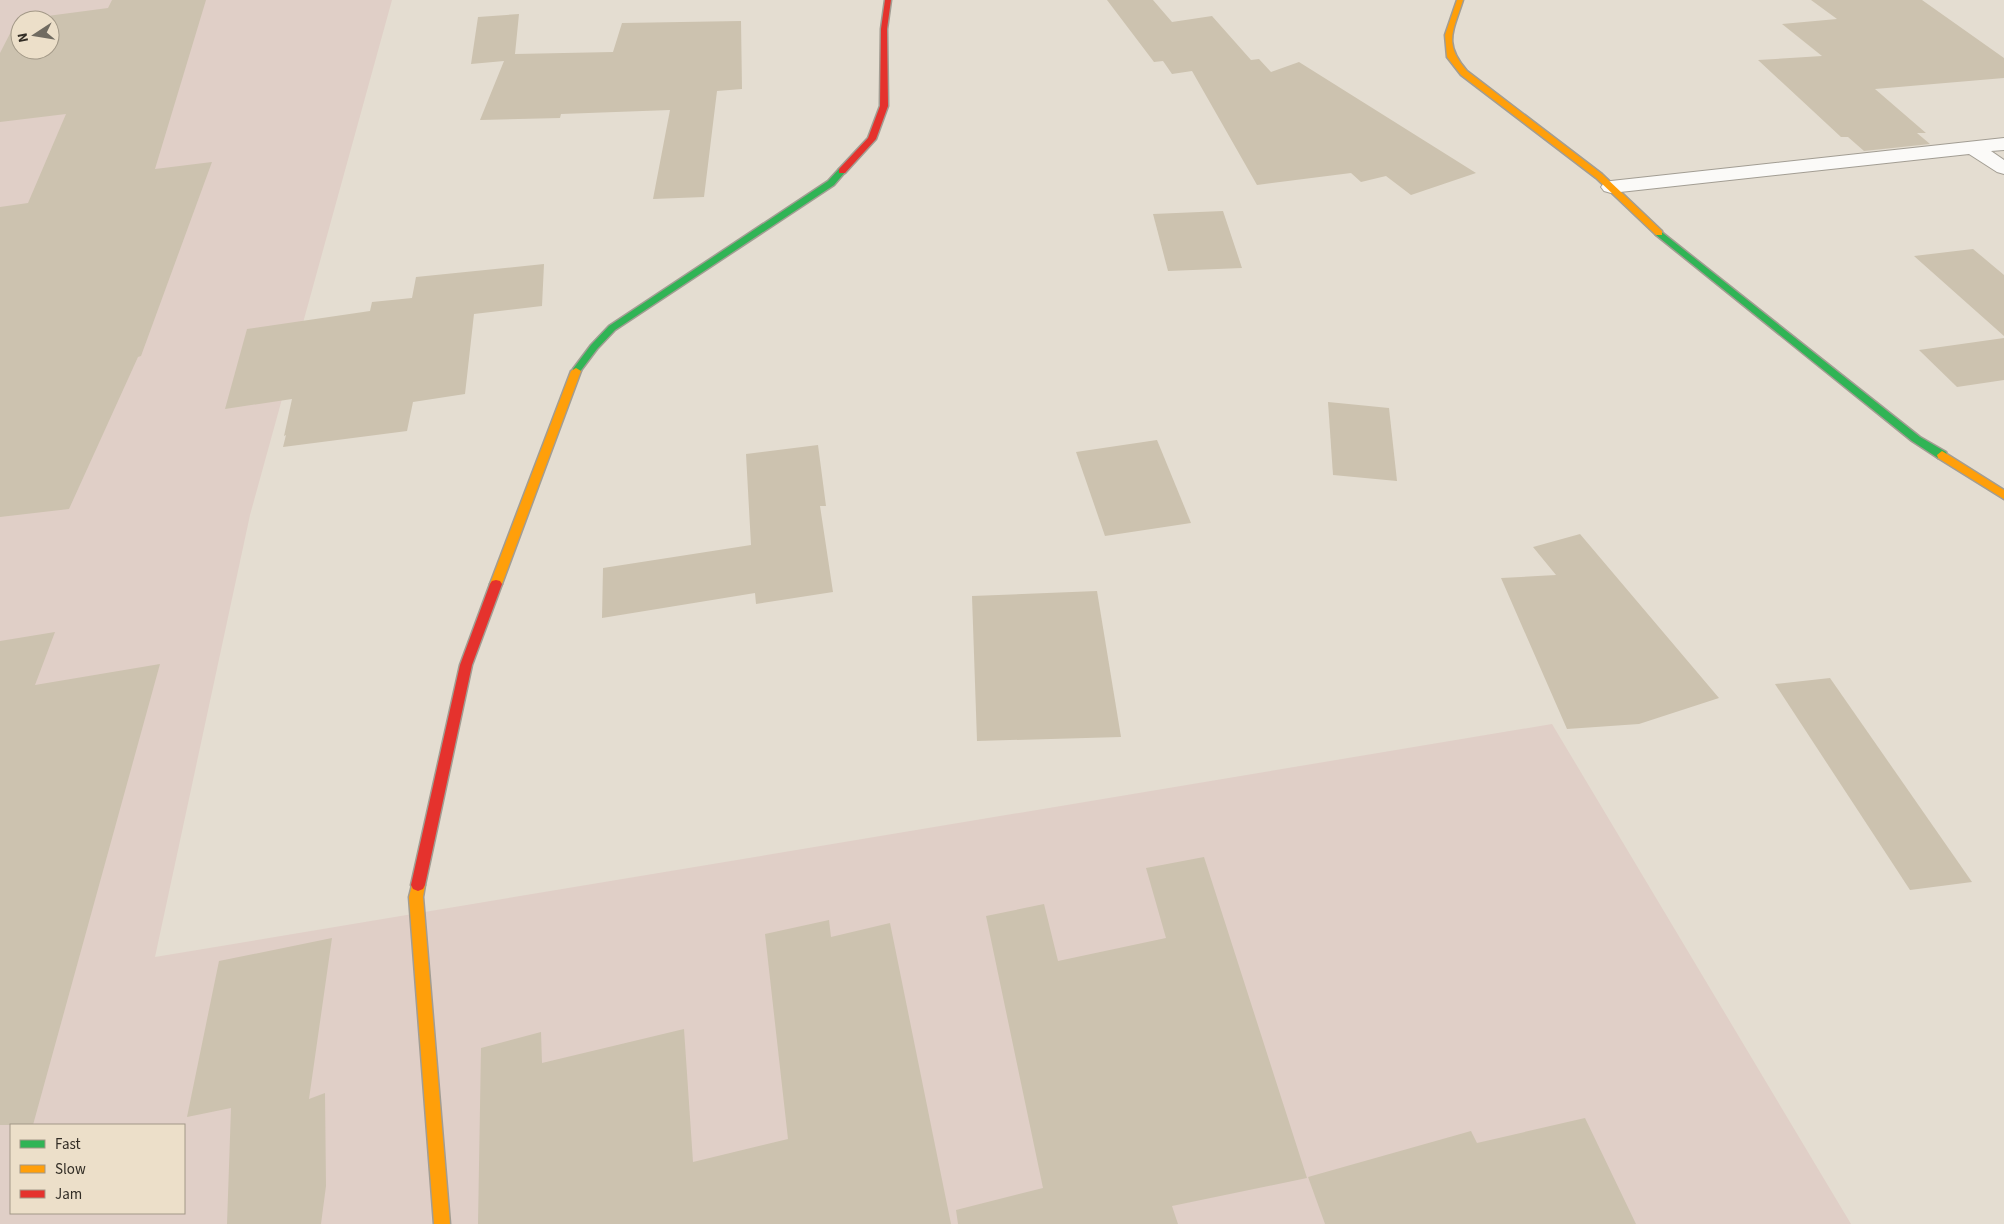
<svg xmlns="http://www.w3.org/2000/svg" width="2004" height="1224" font-family="'Source Sans 3',sans-serif">
  <style>
    .industrial { fill: #e0cfc7; fill-rule: evenodd }
    .building { fill: #ccc2af; fill-rule: evenodd }
    .lines { fill: none; stroke-linecap: round; stroke-linejoin: round }
    .street-casing { stroke: #a29d93; stroke-width: 2 }
    .fast-casing { stroke: #a29d93; stroke-width: 3 }
    .slow-casing { stroke: #a29d93; stroke-width: 3 }
    .jam-casing { stroke: #a29d93; stroke-width: 3 }
    .street { fill: #fbfaf8; fill-rule: evenodd }
    .fast { fill: #30b455; fill-rule: evenodd }
    .slow { fill: #ff9f0a; fill-rule: evenodd }
    .jam { fill: #e5322d; fill-rule: evenodd }
  </style>
  <rect width="100%" height="100%" fill="#e4ddd1"/>
  <!-- industrial -->
  <path class="industrial" d="M 0,0 L 392,0 L 250,515 L 155,957 L 1552,724 L 1851,1224 L 0,1224 ZM 20,20 L 50,20 L 50,50 L 20,50 ZM 11,1125 L 184,1125 L 184,1213 L 11,1213 Z"/>
  <!-- building -->
  <g class="building">
    <path d="M 112,0 L 206,0 L 155,169 L 212,162 L 141,356 L 138,357 L 69,509 L 0,517 L 0,207 L 28,203 L 66,114 L 0,122 L 0,53 L 17,20 L 108,8 ZM 20,20 L 50,20 L 50,50 L 20,50 Z"/>
    <path d="M 1107,0 L 1153,0 L 1172,22 L 1212,16 L 1251,60 L 1259,59 L 1271,72 L 1299,62 L 1476,173 L 1411,195 L 1386,176 L 1361,182 L 1351,173 L 1257,185 L 1192,71 L 1172,74 L 1163,61 L 1154,62 Z"/>
    <path d="M 1811,0 L 1922,0 L 2004,58 L 2004,78 L 1875,89 L 1926,133 L 1917,133 L 1930,144 L 1864,151 L 1848,137 L 1841,137 L 1758,60 L 1822,56 L 1782,24 L 1837,19 Z"/>
    <path d="M 519,14 L 515,54 L 613,52 L 622,23 L 741,21 L 742,89 L 717,91 L 704,197 L 653,199 L 670,110 L 561,114 L 560,118 L 480,120 L 504,61 L 471,64 L 478,17 Z"/>
    <path d="M 1223,211 L 1242,268 L 1168,271 L 1153,214 Z"/>
    <path d="M 1973,249 L 2004,275 L 2004,336 L 1914,256 Z"/>
    <path d="M 544,264 L 542,306 L 474,314 L 465,394 L 413,402 L 407,431 L 283,447 L 286,435 L 284,436 L 292,399 L 225,409 L 247,329 L 370,311 L 372,302 L 412,298 L 416,277 Z"/>
    <path d="M 2004,338 L 2004,380 L 1957,387 L 1919,350 Z"/>
    <path d="M 1328,402 L 1389,408 L 1397,481 L 1333,475 Z"/>
    <path d="M 1157,440 L 1191,523 L 1105,536 L 1076,452 Z"/>
    <path d="M 818,445 L 826,506 L 820,506 L 833,592 L 756,604 L 755,593 L 602,618 L 603,568 L 751,545 L 746,454 Z"/>
    <path d="M 1580,534 L 1719,698 L 1639,724 L 1567,729 L 1501,578 L 1556,575 L 1533,547 Z"/>
    <path d="M 1097,591 L 1121,737 L 977,741 L 972,596 Z"/>
    <path d="M 55,632 L 35,685 L 160,664 L 33,1125 L 0,1125 L 0,641 Z"/>
    <path d="M 1830,678 L 1972,882 L 1910,890 L 1775,684 Z"/>
    <path d="M 1204,857 L 1307,1178 L 1172,1206 L 1178,1224 L 958,1224 L 956,1210 L 1043,1188 L 986,916 L 1044,904 L 1058,961 L 1166,938 L 1146,868 Z"/>
    <path d="M 829,920 L 831,937 L 890,923 L 951,1224 L 478,1224 L 481,1048 L 541,1032 L 542,1063 L 684,1029 L 693,1162 L 788,1139 L 765,934 Z"/>
    <path d="M 332,938 L 309,1099 L 325,1093 L 326,1186 L 321,1224 L 227,1224 L 231,1108 L 187,1117 L 219,961 Z"/>
    <path d="M 1585,1118 L 1636,1224 L 1325,1224 L 1308,1177 L 1471,1131 L 1477,1143 Z"/>
  </g>
  <g class="lines">
    <defs>
      <path id="street" d="M 2004,138 L 2004,150 L 1991,151 L 2004,160 L 2004,174 L 1997,172 L 1969,154 L 1611,193 L 1604,191 L 1601,187 L 1604,183 L 1611,181 Z"/>
      <g id="fast">
        <path d="M 839,169 L 846,171 L 834,185 L 615,330 L 597,349 L 579,373 L 573,373 L 573,369 L 591,345 L 609,326 L 828,181 Z"/>
        <path d="M 1659,230 L 1920,437 L 1946,452 L 1947,455 L 1946,458 L 1938,458 L 1912,441 L 1656,235 L 1655,233 Z"/>
      </g>
      <g id="slow">
        <path d="M 1457,0 L 1463,0 C 1453,32 1443,43 1467,71 L 1602,174 L 1662,231 L 1662,235 L 1656,235 L 1596,178 L 1461,75 L 1447,57 L 1445,35 Z"/>
        <path d="M 576,368 L 581,371 L 502,584 L 500,587 L 492,587 L 490,584 L 571,371 Z"/>
        <path d="M 1942,451 L 2004,490 L 2004,499 L 1938,458 L 1937,455 Z"/>
        <path d="M 418,879 L 423,881 L 425,885 L 423,897 L 450,1224 L 434,1224 L 409,897 L 413,881 Z"/>
      </g>
      <g id="jam">
        <path d="M 885,0 L 891,0 L 887,29 L 888,106 L 876,139 L 845,173 L 839,173 L 839,169 L 868,138 L 880,106 L 881,29 Z"/>
        <path d="M 496,580 L 500,581 L 502,584 L 472,665 L 425,885 L 423,889 L 418,891 L 413,889 L 411,885 L 460,665 L 490,584 L 492,581 Z"/>
      </g>
    </defs>
    <!-- street casing -->
    <use href="#street" class="street-casing"/>
    <!-- fast casing -->
    <use href="#fast" class="fast-casing"/>
    <!-- slow casing -->
    <use href="#slow" class="slow-casing"/>
    <!-- jam casing -->
    <use href="#jam" class="jam-casing"/>
    <!-- street -->
    <use href="#street" class="street"/>
    <!-- fast -->
    <use href="#fast" class="fast"/>
    <!-- slow -->
    <use href="#slow" class="slow"/>
    <!-- jam -->
    <use href="#jam" class="jam"/>
  </g>
  <!-- legend -->
  <rect x="10" y="1124" width="175" height="90" fill="#ecdfc9" stroke="#a29887"/>
  <rect x="20" y="1140" width="25" height="8" fill="#30b455" stroke="#a29887"/>
  <text x="55" y="1149" font-size="15" fill="#322d25">Fast</text>
  <rect x="20" y="1165" width="25" height="8" fill="#ff9f0a" stroke="#a29887"/>
  <text x="55" y="1174" font-size="15" fill="#322d25">Slow</text>
  <rect x="20" y="1190" width="25" height="8" fill="#e5322d" stroke="#a29887"/>
  <text x="55" y="1199" font-size="15" fill="#322d25">Jam</text>
  <!-- north arrow -->
  <g transform="translate(35 35) rotate(258)"><circle r="24" fill="#ecdfc9" stroke="#a29887"/>
  <path d="M0-4L9 19L0 12L-9 19Z" fill="#706b61"/>
  <text y="-8" font-size="14" font-weight="bold" text-anchor="middle" fill="#322d25">N</text>
  </g>
</svg>
